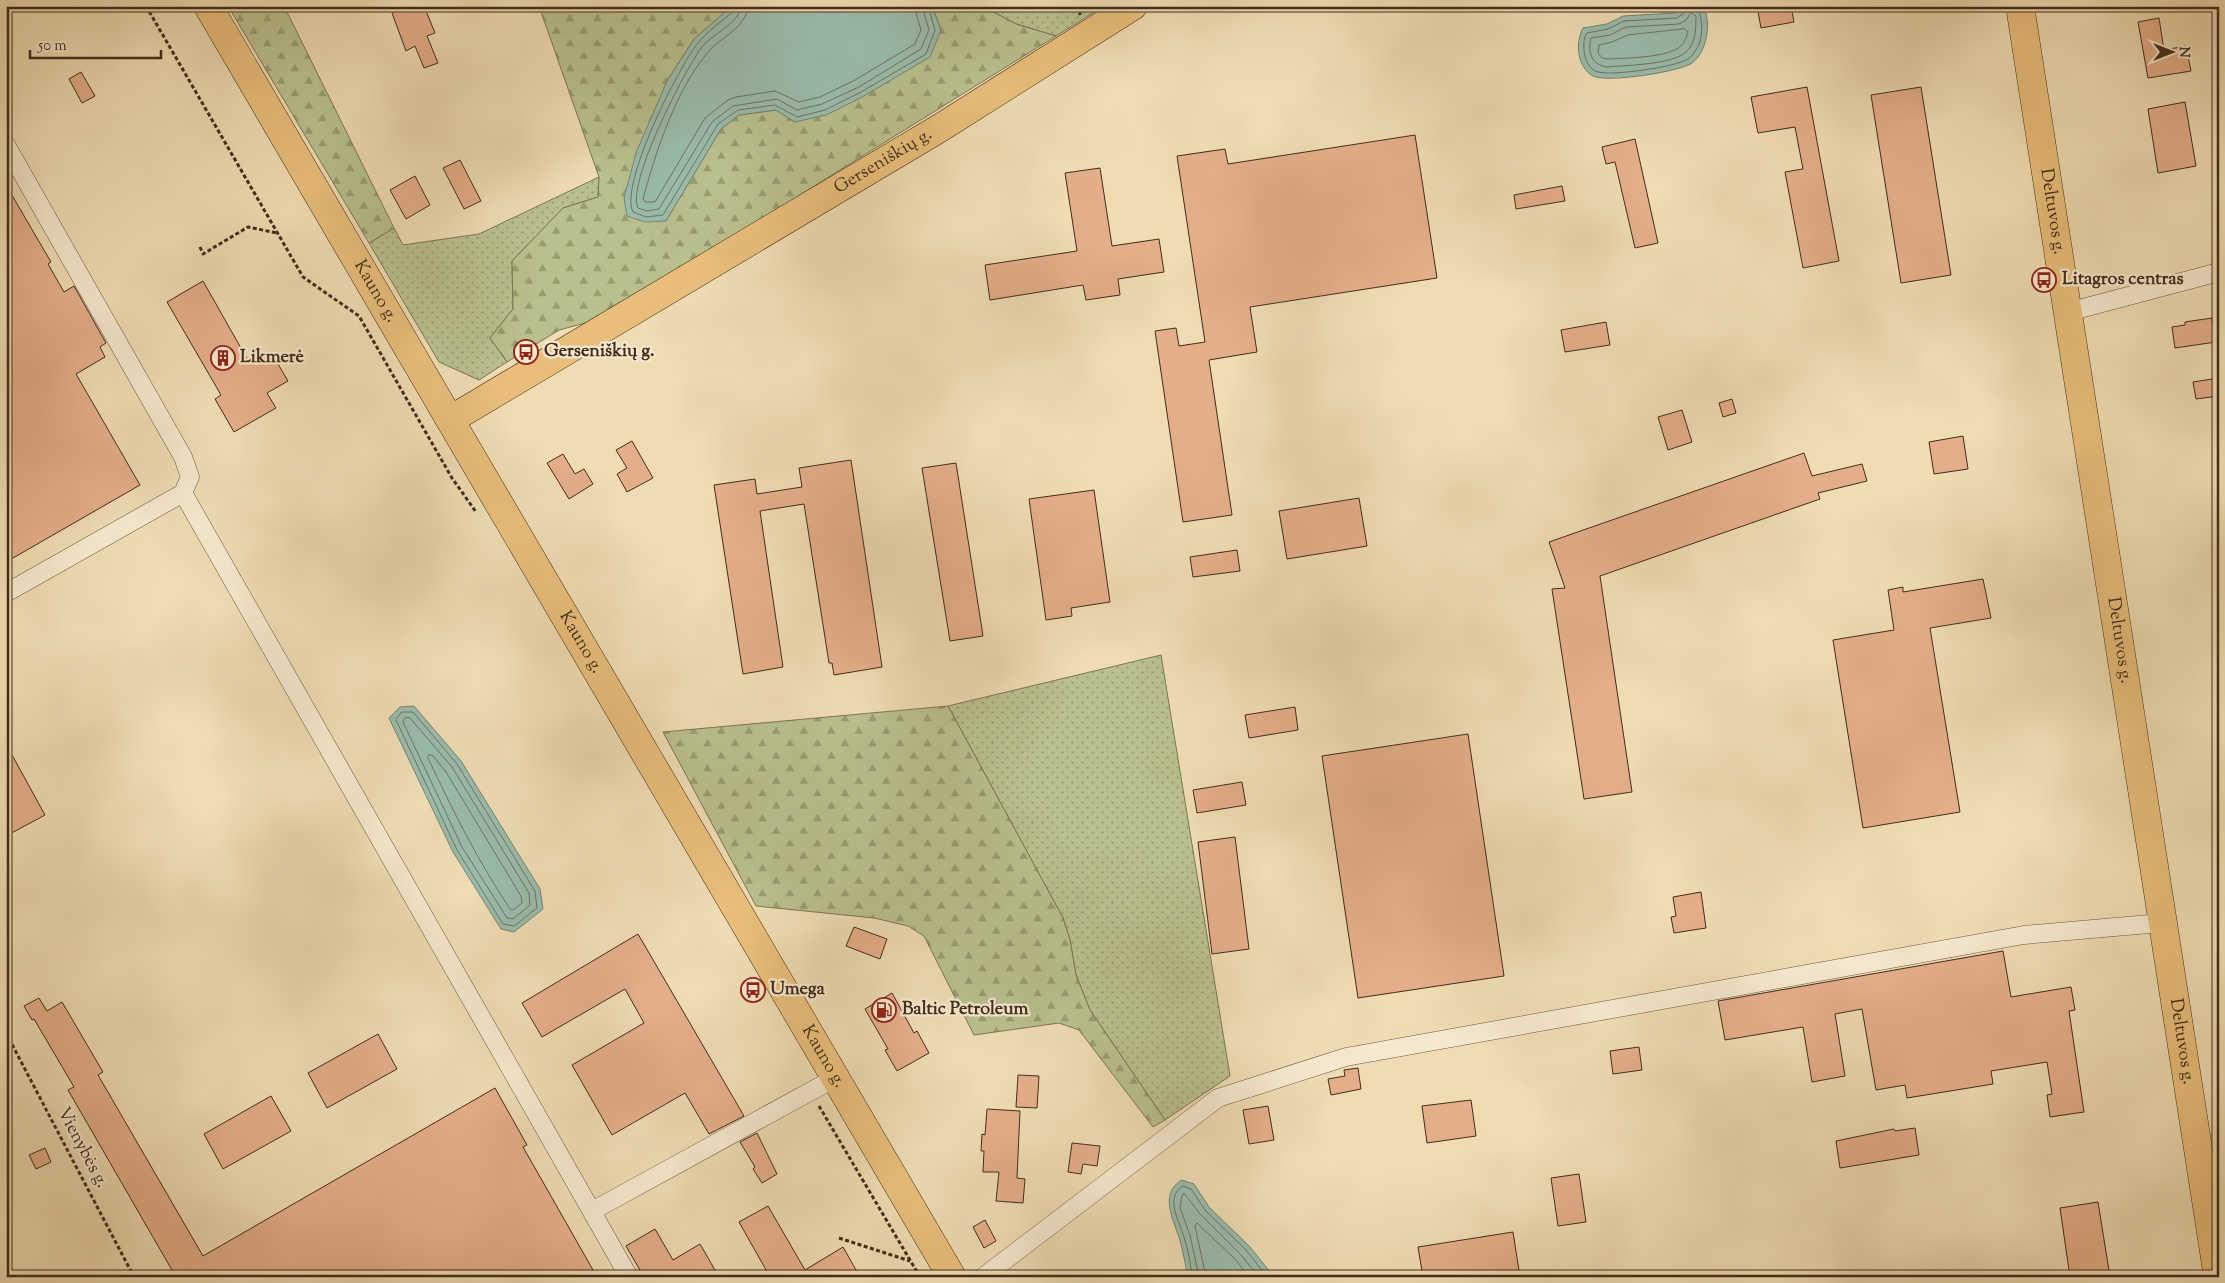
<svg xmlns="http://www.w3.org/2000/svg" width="2225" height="1283" font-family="'Sorts Mill Goudy',serif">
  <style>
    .grass { fill: url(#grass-dots); stroke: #7e7654 }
    .forest { fill: url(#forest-firs); stroke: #7e7654 }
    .water { fill: #9abcac; stroke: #778372 }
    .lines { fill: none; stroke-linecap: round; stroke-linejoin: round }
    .shore { stroke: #6e7464; stroke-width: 1 }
    .building { fill: #e4ae8a; stroke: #422d1b }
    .street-casing { stroke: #6d5941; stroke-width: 19 }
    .primary-casing { stroke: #422d1b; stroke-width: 29 }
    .highway-casing { stroke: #422d1b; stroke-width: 29 }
    .path { stroke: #422d1b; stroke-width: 3; stroke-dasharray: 4 2.5; stroke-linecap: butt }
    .street { stroke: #f5e8ce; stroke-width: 18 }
    .primary { stroke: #e8be7a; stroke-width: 28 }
    .highway { stroke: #e8be7a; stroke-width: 28 }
    .labels { text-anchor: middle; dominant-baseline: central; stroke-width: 4.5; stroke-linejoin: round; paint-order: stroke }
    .street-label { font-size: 18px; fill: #422d1b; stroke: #f5e8ce }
    .poi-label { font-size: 18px; font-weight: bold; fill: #422d1b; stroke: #f5e8ce; text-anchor: start }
  </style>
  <defs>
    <pattern id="grass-dots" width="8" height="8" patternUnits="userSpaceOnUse" patternTransform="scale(1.25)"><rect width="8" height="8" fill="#b9c08d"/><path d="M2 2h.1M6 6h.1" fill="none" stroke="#989c72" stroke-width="1.8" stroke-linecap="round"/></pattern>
    <pattern id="forest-firs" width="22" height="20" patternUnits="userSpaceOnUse" patternTransform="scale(1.25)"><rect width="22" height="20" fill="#b9c08d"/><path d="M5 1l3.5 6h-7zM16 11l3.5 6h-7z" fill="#989c72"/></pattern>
  </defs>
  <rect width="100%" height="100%" fill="#efdcb3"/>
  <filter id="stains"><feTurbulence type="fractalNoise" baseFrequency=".004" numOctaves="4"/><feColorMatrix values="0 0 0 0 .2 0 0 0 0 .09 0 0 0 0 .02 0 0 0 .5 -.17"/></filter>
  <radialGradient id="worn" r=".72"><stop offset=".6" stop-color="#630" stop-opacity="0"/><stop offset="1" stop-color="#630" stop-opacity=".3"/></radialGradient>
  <!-- grass -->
  <g class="grass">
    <path d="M 982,6 L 1104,6 L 1056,36 L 1016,24 Z"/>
    <path d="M 599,177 L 598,197 L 563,208 L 512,261 L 513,309 L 490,338 L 507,362 L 479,380 L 439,362 L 369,243 L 394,228 L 403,245 L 479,234 Z"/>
    <path d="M 1161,655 L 1230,1076 L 1165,1120 L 1090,1010 L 1076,975 L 1070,940 L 1063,918 L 948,706 Z"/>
  </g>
  <!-- forest -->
  <g class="forest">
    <path d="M 228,6 L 284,6 L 394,228 L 369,243 Z"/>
    <path d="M 539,6 L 732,6 L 694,39 L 667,81 L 666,221 L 721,129 L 739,115 L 776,110 L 795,122 L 941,30 L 932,6 L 982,6 L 1016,24 L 1056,36 L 600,319 L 559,330 L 507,362 L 490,338 L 513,309 L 512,261 L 563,208 L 598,197 L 599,177 Z"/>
    <path d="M 948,706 L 1063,918 L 1070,940 L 1076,975 L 1090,1010 L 1165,1120 L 1153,1127 L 1079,1030 L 1059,1023 L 974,1035 L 924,936 L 908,926 L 874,918 L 756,906 L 663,732 Z"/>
  </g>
  <!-- water -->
  <g class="water">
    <path d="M 732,6 L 932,6 L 941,30 L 930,57 L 864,96 L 826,115 L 795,122 L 776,110 L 739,115 L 721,129 L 666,221 L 645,222 L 627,216 L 624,198 L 636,153 L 667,81 L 694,39 Z"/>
    <path d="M 1678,6 L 1703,6 C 1712,22 1707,52 1692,63 C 1679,72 1607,83 1593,76 C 1577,67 1575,43 1583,28 L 1607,24 L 1623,16 L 1675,13 L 1680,11 Z"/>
    <path d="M 414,706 L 461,761 L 540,889 L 543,909 L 514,932 L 501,929 L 453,852 L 389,718 L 400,707 Z"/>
    <path d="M 1182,1180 L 1194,1184 L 1209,1207 L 1250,1247 L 1274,1277 L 1188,1277 C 1185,1264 1183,1250 1179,1237 C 1173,1219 1159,1193 1182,1180 Z"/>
  </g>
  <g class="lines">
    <!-- shore -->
    <g class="shore">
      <path d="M 734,6 L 733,12 C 721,21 707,32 698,43 C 678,68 619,185 633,212 L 646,217 L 663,215 L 718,124 L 738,110 L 775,105 L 797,117 L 825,110 L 861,92 L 926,54 L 935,30 L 928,6"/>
      <path d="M 741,6 C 740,23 712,34 702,47 C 685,69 626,184 638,208 L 647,211 L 659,209 L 712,122 L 733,106 L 777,99 L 797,110 L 822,104 L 859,87 L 921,49 L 929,30 L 922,6"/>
      <path d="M 748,6 C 747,27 721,37 709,51 C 676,89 656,151 643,199 L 645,202 L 655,202 L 705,118 L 728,100 L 736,97 L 775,91 L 799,102 L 820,97 L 855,80 L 915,44 L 921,30 L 914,6"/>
      <path d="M 1684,6 L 1684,13 L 1677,18 L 1624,21 L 1608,29 L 1587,33 C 1583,39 1584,44 1584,51 C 1585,59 1589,70 1598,72 C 1612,76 1676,67 1688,59 C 1691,57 1694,53 1696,50 C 1705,36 1701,21 1699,6"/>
      <path d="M 1691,13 L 1696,16 C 1696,28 1696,43 1686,52 C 1672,65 1626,65 1607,67 C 1592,65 1587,52 1591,38 L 1610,35 L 1626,27 L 1679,24 L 1686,20 Z"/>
      <path d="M 1685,29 L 1688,32 C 1686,37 1685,43 1681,46 C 1668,58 1625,58 1607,59 L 1602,58 L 1598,53 L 1599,45 L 1612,42 L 1628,35 Z"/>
      <path d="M 402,712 L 413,712 L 457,764 L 535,891 L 537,908 L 514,926 L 503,924 L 457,850 L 396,720 Z"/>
      <path d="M 410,718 L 452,767 L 529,893 L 530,905 L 513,919 L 507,918 L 462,847 L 403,722 L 405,718 Z"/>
      <path d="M 429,755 L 432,755 L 446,772 L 521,896 L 522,903 L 513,910 L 510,909 C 478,861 453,811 428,758 Z"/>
      <path d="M 1192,1277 C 1191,1264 1188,1250 1184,1237 C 1180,1223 1164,1197 1183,1186 L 1191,1189 L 1205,1210 L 1246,1250 L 1267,1277"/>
      <path d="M 1199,1277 L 1190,1235 L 1180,1208 L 1182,1196 L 1184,1193 L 1200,1214 L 1241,1255 L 1259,1277"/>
      <path d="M 1206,1277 L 1195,1226 L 1197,1223 L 1236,1260 L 1249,1277"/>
    </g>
  </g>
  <!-- building -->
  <g class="building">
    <path d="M 412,6 L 424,6 L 435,33 L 427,36 L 438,63 L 424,68 L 415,46 L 406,51 L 392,13 Z"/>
    <path d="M 1757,6 L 1791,6 L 1794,22 L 1761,28 Z"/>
    <path d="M 2159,18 L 2164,50 L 2186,46 L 2191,71 L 2148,78 L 2138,22 Z"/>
    <path d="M 81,72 L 95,96 L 82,103 L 69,79 Z"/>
    <path d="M 1807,87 L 1839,261 L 1803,268 L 1785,172 L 1803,169 L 1795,127 L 1758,133 L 1751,97 Z"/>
    <path d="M 1921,87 L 1951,275 L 1901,283 L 1871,95 Z"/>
    <path d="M 2185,102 L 2196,166 L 2158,173 L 2148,109 Z"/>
    <path d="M 1415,135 L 1437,278 L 1250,307 L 1257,352 L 1209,360 L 1232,515 L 1183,522 L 1155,331 L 1176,328 L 1179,346 L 1205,342 L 1177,156 L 1225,149 L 1228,164 Z"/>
    <path d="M 1635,139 L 1658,243 L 1635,248 L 1615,162 L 1606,164 L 1602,147 Z"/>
    <path d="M 460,160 L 481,201 L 464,209 L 443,168 Z"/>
    <path d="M 1100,168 L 1112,246 L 1159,239 L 1164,272 L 1118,279 L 1120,295 L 1086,300 L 1083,285 L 990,300 L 985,265 L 1077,251 L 1065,173 Z"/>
    <path d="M 415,176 L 430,205 L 406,219 L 390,190 Z"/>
    <path d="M 6,185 L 51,262 L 48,264 L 64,292 L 74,286 L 106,343 L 100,347 L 105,357 L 76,374 L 140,485 L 6,562 Z"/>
    <path d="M 1562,186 L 1565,201 L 1516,209 L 1514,195 Z"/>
    <path d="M 203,281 L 250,364 L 271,352 L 288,381 L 267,393 L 276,408 L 234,432 L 215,399 L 221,395 L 167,302 Z"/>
    <path d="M 2212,318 L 2216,342 L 2175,348 L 2172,327 L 2185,325 L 2185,322 Z"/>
    <path d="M 1606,322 L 1610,345 L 1565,352 L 1561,330 Z"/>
    <path d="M 2219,378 L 2219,396 L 2196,399 L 2193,382 Z"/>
    <path d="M 1732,399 L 1736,413 L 1723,417 L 1719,403 Z"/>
    <path d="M 1682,410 L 1692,442 L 1668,450 L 1658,417 Z"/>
    <path d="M 1963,436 L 1968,469 L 1934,474 L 1929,442 Z"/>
    <path d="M 632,441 L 653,478 L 627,492 L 617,474 L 627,468 L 616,450 Z"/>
    <path d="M 1804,453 L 1812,476 L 1862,464 L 1867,481 L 1818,493 L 1820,499 L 1600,576 L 1632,792 L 1584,799 L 1552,589 L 1565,588 L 1549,542 Z"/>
    <path d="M 563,454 L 575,474 L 584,469 L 593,484 L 569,499 L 547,463 Z"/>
    <path d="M 851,460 L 882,667 L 834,675 L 832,663 L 829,663 L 804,504 L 760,511 L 783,667 L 743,674 L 714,485 L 755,479 L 757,494 L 802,487 L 799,468 Z"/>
    <path d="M 956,463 L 983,636 L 950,641 L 922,468 Z"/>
    <path d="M 1094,490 L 1110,602 L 1071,608 L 1072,616 L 1046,620 L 1029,499 Z"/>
    <path d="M 1359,498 L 1367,546 L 1287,559 L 1279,511 Z"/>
    <path d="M 1237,550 L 1240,571 L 1193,577 L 1190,557 Z"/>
    <path d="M 1983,579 L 1991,618 L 1930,628 L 1960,812 L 1863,828 L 1833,640 L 1894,630 L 1888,590 L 1903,587 L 1903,592 Z"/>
    <path d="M 1295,707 L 1298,730 L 1249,738 L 1245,715 Z"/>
    <path d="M 1468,734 L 1504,976 L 1358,998 L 1322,756 Z"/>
    <path d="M 6,744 L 45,815 L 6,836 Z"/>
    <path d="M 1242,782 L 1246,805 L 1197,813 L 1193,790 Z"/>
    <path d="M 1235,837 L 1249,949 L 1212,954 L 1198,842 Z"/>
    <path d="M 1701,892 L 1706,928 L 1674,933 L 1671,917 L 1676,916 L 1673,897 Z"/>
    <path d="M 854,927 L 887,939 L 880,959 L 846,946 Z"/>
    <path d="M 638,934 L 744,1116 L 709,1134 L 685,1093 L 612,1135 L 572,1065 L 644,1023 L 625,989 L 542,1037 L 522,1003 Z"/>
    <path d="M 2003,951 L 2011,997 L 2071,987 L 2075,1010 L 2069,1011 L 2084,1112 L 2050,1117 L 2047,1095 L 2052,1094 L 2047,1062 L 1991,1071 L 1993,1084 L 1907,1098 L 1905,1085 L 1876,1090 L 1862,1009 L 1835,1014 L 1845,1076 L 1812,1082 L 1803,1027 L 1725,1040 L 1718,1001 Z"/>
    <path d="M 892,993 L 914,1033 L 917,1031 L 929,1053 L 897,1071 L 885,1050 L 888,1049 L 865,1009 Z"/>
    <path d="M 39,998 L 47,1011 L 62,1002 L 103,1072 L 98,1075 L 203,1256 L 495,1088 L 527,1145 L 523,1147 L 597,1277 L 176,1277 L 68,1090 L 74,1087 L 34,1019 L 32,1020 L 24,1006 Z"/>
    <path d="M 378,1034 L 397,1069 L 327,1108 L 308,1073 Z"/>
    <path d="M 1639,1047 L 1642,1070 L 1613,1074 L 1610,1051 Z"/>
    <path d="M 1358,1068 L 1361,1089 L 1331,1095 L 1328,1079 L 1345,1076 L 1344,1070 Z"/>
    <path d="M 1018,1075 L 1039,1076 L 1037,1108 L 1016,1107 Z"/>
    <path d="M 271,1096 L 291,1131 L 223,1169 L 204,1134 Z"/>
    <path d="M 1471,1100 L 1476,1136 L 1427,1143 L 1422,1106 Z"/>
    <path d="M 1268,1106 L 1274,1140 L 1249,1144 L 1243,1110 Z"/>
    <path d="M 987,1109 L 1020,1111 L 1017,1178 L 1025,1179 L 1023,1203 L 996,1201 L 999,1172 L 983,1172 L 984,1151 L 981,1151 L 982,1134 L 985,1135 Z"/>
    <path d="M 1915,1128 L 1919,1155 L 1840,1168 L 1836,1141 L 1894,1129 L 1895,1131 Z"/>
    <path d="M 757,1133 L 777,1174 L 762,1183 L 753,1169 L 755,1167 L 740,1142 Z"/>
    <path d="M 1072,1143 L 1100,1146 L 1097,1166 L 1083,1164 L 1081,1174 L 1068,1172 Z"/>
    <path d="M 45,1148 L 51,1162 L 36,1169 L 29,1155 Z"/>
    <path d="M 1579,1174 L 1586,1222 L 1558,1226 L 1551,1178 Z"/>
    <path d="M 2098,1202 L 2110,1277 L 2070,1277 L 2060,1208 Z"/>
    <path d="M 768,1206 L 805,1270 L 843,1247 L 860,1277 L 770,1277 L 739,1222 Z"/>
    <path d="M 985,1220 L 996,1241 L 984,1248 L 973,1227 Z"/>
    <path d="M 655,1229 L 673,1260 L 700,1244 L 719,1277 L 644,1277 L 626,1246 Z"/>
    <path d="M 1513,1232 L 1520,1277 L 1423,1277 L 1418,1247 Z"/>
  </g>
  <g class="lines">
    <defs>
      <g id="street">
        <path d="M 6,145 L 183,457 L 190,477 L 183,493 L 6,593"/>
        <path d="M 2068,312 L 2219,272"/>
        <path d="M 183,493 L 629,1277"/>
        <path d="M 592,1211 L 835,1078"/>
        <path d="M 983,1277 L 1218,1098 L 1346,1057 L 2024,935 L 2161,923"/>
      </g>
      <g id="primary">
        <path id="s1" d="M 2020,6 L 2218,1277"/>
        <path id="s2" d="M 450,420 L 952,1277"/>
      </g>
      <g id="highway">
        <path id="s3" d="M 208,6 L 450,420 L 940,128 L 1133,6"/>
      </g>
    </defs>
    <!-- street casing -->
    <use href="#street" class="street-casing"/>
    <!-- primary casing -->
    <use href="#primary" class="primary-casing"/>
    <!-- highway casing -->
    <use href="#highway" class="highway-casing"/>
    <!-- path -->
    <g class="path">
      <path d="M 146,6 L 303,277 L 359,316 L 452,478 L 476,512"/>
      <path d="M 1079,6 L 1080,15"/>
      <path d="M 200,247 L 203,254 L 248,227 L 277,233"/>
      <path d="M 6,1033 L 134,1277"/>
      <path d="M 819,1106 L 920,1277"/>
      <path d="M 839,1238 L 910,1261"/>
    </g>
    <!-- street -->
    <use href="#street" class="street"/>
    <!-- primary -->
    <use href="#primary" class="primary"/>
    <!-- highway -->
    <use href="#highway" class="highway"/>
  </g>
  <!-- icons -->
  <defs>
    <symbol id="bus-ring" viewBox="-11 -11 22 22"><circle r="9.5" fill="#f5e8ce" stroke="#8f2418" stroke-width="1.5"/><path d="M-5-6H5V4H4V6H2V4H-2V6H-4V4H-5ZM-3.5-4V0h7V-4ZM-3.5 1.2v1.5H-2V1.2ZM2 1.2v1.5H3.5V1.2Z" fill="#8f2418"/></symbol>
    <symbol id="building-ring" viewBox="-11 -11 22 22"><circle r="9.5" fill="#f5e8ce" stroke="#8f2418" stroke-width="1.5"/><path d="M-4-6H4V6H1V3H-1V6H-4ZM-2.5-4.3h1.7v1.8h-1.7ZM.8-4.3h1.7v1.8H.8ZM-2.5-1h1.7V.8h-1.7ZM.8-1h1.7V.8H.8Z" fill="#8f2418"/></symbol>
    <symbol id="fuel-ring" viewBox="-11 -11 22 22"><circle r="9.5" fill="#f5e8ce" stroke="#8f2418" stroke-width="1.5"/><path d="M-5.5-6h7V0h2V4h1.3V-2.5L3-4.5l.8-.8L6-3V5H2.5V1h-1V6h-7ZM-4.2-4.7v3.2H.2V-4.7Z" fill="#8f2418"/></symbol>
  </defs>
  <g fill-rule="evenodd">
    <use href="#bus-ring" x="2030" y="266" width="28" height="28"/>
    <use href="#bus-ring" x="512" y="338" width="28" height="28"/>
    <use href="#building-ring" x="209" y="344" width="28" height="28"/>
    <use href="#bus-ring" x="739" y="976" width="28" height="28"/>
    <use href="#fuel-ring" x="870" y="996" width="28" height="28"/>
  </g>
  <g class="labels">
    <!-- street labels -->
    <g class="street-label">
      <text stroke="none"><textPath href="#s3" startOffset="984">Gerseniškių g.</textPath></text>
      <text stroke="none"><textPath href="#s1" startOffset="208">Deltuvos g.</textPath></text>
      <text stroke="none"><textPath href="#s3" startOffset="331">Kauno g.</textPath></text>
      <text stroke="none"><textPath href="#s2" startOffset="258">Kauno g.</textPath></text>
      <text stroke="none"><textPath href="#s1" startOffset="642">Deltuvos g.</textPath></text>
      <text stroke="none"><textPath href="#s1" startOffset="1048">Deltuvos g.</textPath></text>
      <text stroke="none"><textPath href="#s2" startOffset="738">Kauno g.</textPath></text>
      <text transform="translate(82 1148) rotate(62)">Vienybės g.</text>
    </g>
    <!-- poi labels -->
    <g class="poi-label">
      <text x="2062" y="280">Litagros centras</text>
      <text x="544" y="352">Gerseniškių g.</text>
      <text x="240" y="358">Likmerė</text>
      <text x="770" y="990">Umega</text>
      <text x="902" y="1010">Baltic Petroleum</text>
    </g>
  </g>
  <!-- margin -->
  <rect width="2225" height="1283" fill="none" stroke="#efdcb3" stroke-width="25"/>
  <rect x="8" y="8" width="2210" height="1268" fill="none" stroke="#422d1b" stroke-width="2.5"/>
  <rect x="12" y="12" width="2200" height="1258" fill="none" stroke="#422d1b"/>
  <!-- north arrow -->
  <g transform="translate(2172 52) rotate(90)" stroke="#f5e8ce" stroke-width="4" paint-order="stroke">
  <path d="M0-4L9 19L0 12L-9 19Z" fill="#422d1b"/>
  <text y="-8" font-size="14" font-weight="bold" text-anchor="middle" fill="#422d1b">N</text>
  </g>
  <!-- scale -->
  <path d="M30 50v8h131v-8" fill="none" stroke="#422d1b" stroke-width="2.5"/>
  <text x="38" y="50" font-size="15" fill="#422d1b" stroke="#f5e8ce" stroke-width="4" paint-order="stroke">50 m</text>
  <rect width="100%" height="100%" filter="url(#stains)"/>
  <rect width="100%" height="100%" fill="url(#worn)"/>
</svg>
